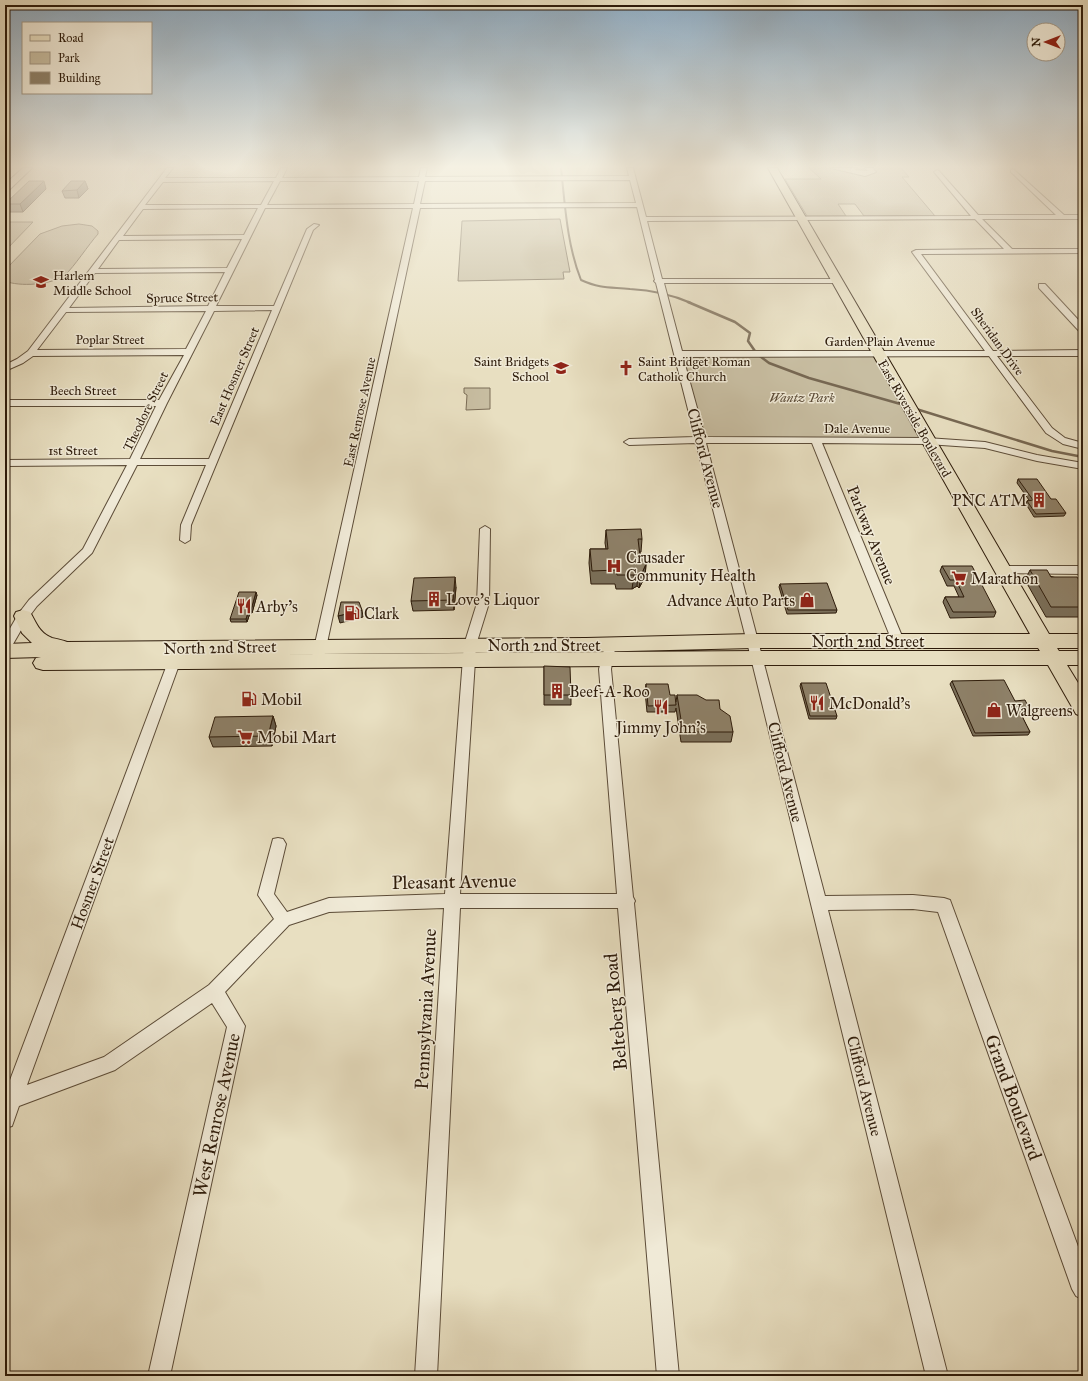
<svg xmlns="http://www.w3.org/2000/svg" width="1088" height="1381" viewBox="0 0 1088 1381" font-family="'IM FELL Great Primer',serif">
  <rect width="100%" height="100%" fill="#e8dfc1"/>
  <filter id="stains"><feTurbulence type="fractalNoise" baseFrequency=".005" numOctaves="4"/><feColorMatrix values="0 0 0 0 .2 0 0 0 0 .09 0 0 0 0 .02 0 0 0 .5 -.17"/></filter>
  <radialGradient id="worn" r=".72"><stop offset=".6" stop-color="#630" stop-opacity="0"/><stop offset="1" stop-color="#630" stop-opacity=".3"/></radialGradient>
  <!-- green -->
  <path fill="#c8bea2" stroke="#7a6c56" d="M809,168h92l8,9h-7l33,39h-71l-9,-12h-17l8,12h-39l-22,-37h36z
    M560,219l10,53h-7l1,7 -106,2 4,-60z
    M5,222h28l-28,29z
    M79,224l13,2 6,5v3c-9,10 -24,33 -33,41 -13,10 -46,12 -60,6v-11l35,-36 22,-8z
    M678,354h201l48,87 -225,-1z
    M464,388h26v21l-24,1 1,-15 -3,-2z"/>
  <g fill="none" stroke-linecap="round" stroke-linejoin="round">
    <!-- stream-far1 -->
    <path stroke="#776853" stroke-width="2" d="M561,168c4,37 6,77 20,112 20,9 28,7 49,9 19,1 43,6 61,14"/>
    <!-- stream -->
    <path stroke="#776853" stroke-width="2.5" d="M688,302l47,20 15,11 -2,8 9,13 12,9 40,15 95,27
      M913,408l139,43 31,6"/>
    <!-- street casing -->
    <g stroke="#5c4c38" stroke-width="2">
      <path id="street" d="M167,168h6l-8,10h111l5,-10h6l-5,10 137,-1 2,-9h6l-2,9 204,-1 -2,-8h6l13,49 325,-1 -36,-43 -1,-1 3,-2 2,1 39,44h78l-45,-43v-2l2,-1 51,46h19v4h-101l30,30h71v4l-162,1 72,97 90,-1v6h-86l55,72 13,10 18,5v6l-20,-5 -17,-11 -57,-77 -306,1 22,80 222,1 58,4 52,13 46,8v6l-46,-8 -52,-13 -58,-4 -105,-1 82,198 -2,3 -4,1 -4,-1 -2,-3 -80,-198h-106l119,453 88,-1 31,3 6,2 133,360v40l-7,-4 -4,-7 -134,-377 -25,-3 -85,1 120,466h-22l-175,-718 -55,-215 -67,2 -5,-3 5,-3 66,-2 -39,-154 -2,-2 1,-1 -18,-73 -217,1 -96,449 -2,3 -4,1 -4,-1 -2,-3 101,-449h-148l-49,98h58l33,-77 7,-5 5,1 -6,5 -122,295 -1,15 -5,3 -5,-3 1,-15 25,-60h-69l-45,88 -55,53 -9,12 -19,33 -4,1v-15l14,-24 10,-13 54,-51 44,-84 -122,1v-6l125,-1 26,-53h-151v-6h154l25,-45 -151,1 -10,7 -18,8v-6l12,-6 11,-8zM630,180l6,23 -216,1 5,-23zM274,181l-13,24h-116l18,-23zM280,181h139l-5,23 -147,1zM258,208l-14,27 -121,1 20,-27zM975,219l29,30 -88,1 -4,2 73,99h-303l-18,-68h172l4,-2 -4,-2h-174l-15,-58zM242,239l-15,29 -129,1 21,-29zM225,272l-17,34 -139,2 26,-35zM272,310l-63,149h-69l27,-56 47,-92zM206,311l-20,38 -149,1 29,-38z
        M831,168h26l-2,2 13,1 -3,-3h7l4,4 -11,4z
        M1039,284h6l38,41v7h-3l-41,-44z
        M485,526l5,3 -1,74 -13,42 -16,249h157l-18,-225 6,-23 4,-1 4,1 2,3 -4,20 22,228 2,4 -1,2 45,473h-22l-39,-468h-158l-23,468h-22l29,-468 -115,4 -40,13 -64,67 20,34 -75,350h-22l79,-349 -15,-24 -97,67 -96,36 -7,20 -7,2v-39l2,-1 164,-434 2,-3 4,-1 4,1 2,3 -156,431 77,-28 105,-72 65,-66 -16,-24 15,-56 5,-1 5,1 3,5 -12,50 13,18 42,-14 116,-4 19,-249 13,-42 3,-74z
        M1003,566h80v8l-84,-1 -2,-3 2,-3z"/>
    </g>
    <!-- secondary casing -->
    <g stroke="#2d1b0a" stroke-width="2">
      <path id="secondary" d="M23,168h9l-24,23 -3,1v-8z"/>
    </g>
    <!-- primary casing -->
    <g stroke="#2d1b0a" stroke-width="2">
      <path id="primary" d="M768,168h9l272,466h34v14h-26l2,3h24v14h-16l16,26v26l-7,-3 -28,-49h-291l-714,5 -7,-2 -3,-5 3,-5 5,-1 -36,1v-14l27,-1 -10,-10 -8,-17 2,-4 7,-2 7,2c6,10 9,21 22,26 5,1 11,2 15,4l519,-4 167,-4h277zM753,648h285l2,3h-283l-694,5 523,-4z"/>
    </g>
    <!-- street -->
    <use href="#street" fill="#f0ead7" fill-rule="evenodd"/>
    <!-- secondary -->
    <use href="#secondary" fill="#f0ead7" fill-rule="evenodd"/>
    <!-- primary -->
    <use href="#primary" fill="#e8dfc1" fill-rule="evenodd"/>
  </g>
  <!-- wall -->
  <path fill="#7a6f5a" stroke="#2d1b0a" d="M85,181l3,8 -9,9h-14l-3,-7z
    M46,189l-23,23h-16l-2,-5v-3z
    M1018,479l33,20 15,14 -2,3 -30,1 -8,-13 1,-3 2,-1 -12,-17z
    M606,530l36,9 -1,13h-1v4l6,8 -1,13 -6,11 -2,-2 -5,3h-16l-1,-5h-24l-2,-21 1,-14h16l-1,-6z
    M942,566l54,46 -2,5 -44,1 -7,-16 2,-5h14l-5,-11h-7l-7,-15z
    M1030,570l53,16v31h-37l-21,-37z
    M780,584l57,26 -1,3 -49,1 -8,-27z
    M456,587l-2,23 -41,1 -2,-10z
    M257,595l-5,18h-2l-3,9h-16l-1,-3z
    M544,666l27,29v10h-27z
    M952,681l63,20 16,11 -2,3h-8l9,17 -2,3 -55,1 -23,-52z
    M801,683l36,33 -1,3h-27l-9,-33z
    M646,684l24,11 6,7 1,-7 43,14 13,23 -2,10h-50l-5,-34 -1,4h-28l-2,-21z
    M273,716l3,10 -4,20 -59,1 -4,-10z"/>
  <!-- shaded-wall -->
  <path fill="#635a4a" stroke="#2d1b0a" d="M44,181l2,8 -23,23 -3,-8z
    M85,181l3,8 -9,9 -2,-8z
    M646,564l-1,13 -6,11 2,-13z
    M638,573l-1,13 -5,3 2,-14z
    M455,577l1,10 -2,23 -1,-10z
    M256,592l1,3 -5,18 -1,-3z
    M249,609l1,4 -3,9 -1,-3z
    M362,610l1,7 -23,6 -2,-7z
    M273,716l3,10 -4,20 -4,-10z"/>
  <!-- building -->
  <path fill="#8e8169" stroke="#2d1b0a" d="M29,181h15l-24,23h-15z
    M71,181h14l-8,9 -15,1z
    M1018,479h19l14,20h5l10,14 -30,1 -9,-13 6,-1z
    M641,529l1,10h-4l2,17h5l1,8 -5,11 -3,-2 -4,2h-17l-1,-5 -24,1 -2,-22h18l-2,-19z
    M942,566h30l24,46h-43l-8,-15h19l-8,-17h-6z
    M1030,570h17l4,7h26l6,9v21h-32z
    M455,577l-2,23 -42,1 3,-23z
    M827,583l10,27h-49l-8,-26z
    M239,592h17l-5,18 -2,-1 -3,10h-16z
    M341,602h18l3,8 -24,6z
    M544,666l26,1 1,28h-27z
    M1004,680l11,21 10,-1 6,12h-11l10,20 -55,1 -23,-52z
    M801,683h25l11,33h-27z
    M646,684h22l2,11h5l1,10 -28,1z
    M677,695h20l9,5h13l1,9 10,7 3,16h-50z
    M273,716l-5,20 -59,1 6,-20z"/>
  <!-- sky -->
  <linearGradient id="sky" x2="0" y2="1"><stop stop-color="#8eaac0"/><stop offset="0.46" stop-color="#f5f1e3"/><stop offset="1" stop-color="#f5f1e3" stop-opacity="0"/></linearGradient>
  <rect width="1088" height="362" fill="url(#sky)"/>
  <!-- icons -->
  <defs>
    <g id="school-bare" transform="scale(1.2)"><path d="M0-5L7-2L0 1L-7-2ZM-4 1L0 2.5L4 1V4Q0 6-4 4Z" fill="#8f2418" stroke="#f0ead7" stroke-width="2.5" paint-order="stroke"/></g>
    <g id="church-bare" transform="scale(1.2)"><path d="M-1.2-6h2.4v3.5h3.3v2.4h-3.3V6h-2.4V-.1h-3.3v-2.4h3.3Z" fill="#8f2418" stroke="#f0ead7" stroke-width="2.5" paint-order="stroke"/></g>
    <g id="building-bare" transform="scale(1.2)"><path d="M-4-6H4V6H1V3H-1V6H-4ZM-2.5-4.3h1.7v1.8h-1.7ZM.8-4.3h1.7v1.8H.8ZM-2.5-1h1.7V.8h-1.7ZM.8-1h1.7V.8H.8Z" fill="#8f2418" stroke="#f0ead7" stroke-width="2.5" paint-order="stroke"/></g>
    <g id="hospital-bare" transform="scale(1.2)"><path d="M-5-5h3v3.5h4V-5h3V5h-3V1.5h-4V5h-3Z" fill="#8f2418" stroke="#f0ead7" stroke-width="2.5" paint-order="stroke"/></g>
    <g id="supermarket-bare" transform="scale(1.2)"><path d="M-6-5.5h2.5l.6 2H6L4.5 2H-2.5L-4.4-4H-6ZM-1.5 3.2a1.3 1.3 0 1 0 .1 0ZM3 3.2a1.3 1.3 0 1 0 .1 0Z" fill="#8f2418" stroke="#f0ead7" stroke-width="2.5" paint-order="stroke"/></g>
    <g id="shop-bare" transform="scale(1.2)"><path d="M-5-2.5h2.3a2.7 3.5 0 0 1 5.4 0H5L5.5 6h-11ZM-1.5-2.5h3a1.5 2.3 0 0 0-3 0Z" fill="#8f2418" stroke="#f0ead7" stroke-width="2.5" paint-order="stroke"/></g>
    <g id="restaurant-bare" transform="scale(1.2)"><path d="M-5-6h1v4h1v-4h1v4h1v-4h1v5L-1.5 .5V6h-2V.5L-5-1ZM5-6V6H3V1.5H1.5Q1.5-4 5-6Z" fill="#8f2418" stroke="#f0ead7" stroke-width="2.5" paint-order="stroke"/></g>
    <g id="fuel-bare" transform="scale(1.2)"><path d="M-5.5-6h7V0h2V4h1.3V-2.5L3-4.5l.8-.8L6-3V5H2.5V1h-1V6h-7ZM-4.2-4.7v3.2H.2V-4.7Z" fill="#8f2418" stroke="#f0ead7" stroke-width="2.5" paint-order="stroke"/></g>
  </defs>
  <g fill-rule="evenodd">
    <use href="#school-bare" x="41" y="282"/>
    <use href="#school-bare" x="561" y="368"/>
    <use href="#church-bare" x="626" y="368"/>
    <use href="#building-bare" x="1039" y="500"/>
    <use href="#hospital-bare" x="614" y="566"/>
    <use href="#supermarket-bare" x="959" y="578"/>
    <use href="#building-bare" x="434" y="599"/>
    <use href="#shop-bare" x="807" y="600"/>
    <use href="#restaurant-bare" x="244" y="606"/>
    <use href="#fuel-bare" x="352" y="613"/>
    <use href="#building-bare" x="557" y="691"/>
    <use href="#fuel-bare" x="249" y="699"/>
    <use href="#restaurant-bare" x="817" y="703"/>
    <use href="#restaurant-bare" x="661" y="707"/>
    <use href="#shop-bare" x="994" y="710"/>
    <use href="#supermarket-bare" x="245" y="737"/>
  </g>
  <g text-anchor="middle" stroke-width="3" stroke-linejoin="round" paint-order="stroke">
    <!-- far-poi labels -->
    <g font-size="13" fill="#2d1b0a" stroke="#f0ead7" text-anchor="start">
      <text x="53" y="280">Harlem<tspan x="53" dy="15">Middle School</tspan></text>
      <text x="549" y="366" text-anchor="end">Saint Bridgets<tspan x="549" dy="15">School</tspan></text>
      <text x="638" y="366">Saint Bridget Roman<tspan x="638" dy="15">Catholic Church</tspan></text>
    </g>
    <!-- far-street labels -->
    <g font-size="13" fill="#2d1b0a" stroke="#f0ead7">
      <text transform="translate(182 297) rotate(-1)" y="5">Spruce Street</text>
      <text x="110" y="344">Poplar Street</text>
      <text x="880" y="346">Garden Plain Avenue</text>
      <text transform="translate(998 341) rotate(54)" y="5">Sheridan Drive</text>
      <text transform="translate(234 376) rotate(-67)" y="5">East Hosmer Street</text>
      <text x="83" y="395">Beech Street</text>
      <text transform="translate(145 411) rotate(-64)" y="5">Theodore Street</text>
      <text transform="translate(359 412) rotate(-78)" y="5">East Renrose Avenue</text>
      <text transform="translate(915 418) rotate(60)" y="5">East Riverside Boulevard</text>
      <text x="857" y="433">Dale Avenue</text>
      <text x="73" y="455">1st Street</text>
    </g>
    <!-- far-park labels -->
    <g font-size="13" font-style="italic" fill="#5c4c38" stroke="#f0ead7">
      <text x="802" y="402">Wantz Park</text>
    </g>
    <!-- street labels -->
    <g font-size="16" fill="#2d1b0a" stroke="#f0ead7">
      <text transform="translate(706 458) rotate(75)" y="6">Clifford Avenue</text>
      <text transform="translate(872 535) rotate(68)" y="6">Parkway Avenue</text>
      <text x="868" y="647">North 2nd Street</text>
      <text x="544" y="651">North 2nd Street</text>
      <text transform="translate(220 647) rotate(-1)" y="6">North 2nd Street</text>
      <text transform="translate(786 772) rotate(76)" y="6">Clifford Avenue</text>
      <text transform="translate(92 883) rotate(-70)" y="6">Hosmer Street</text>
      <text transform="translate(865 1086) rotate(76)" y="6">Clifford Avenue</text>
    </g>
    <!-- poi labels -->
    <g font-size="16" fill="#2d1b0a" stroke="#f0ead7" text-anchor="start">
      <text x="1027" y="506" text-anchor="end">PNC ATM</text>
      <text x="626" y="563">Crusader<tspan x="626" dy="18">Community Health</tspan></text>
      <text x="971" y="584">Marathon</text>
      <text x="446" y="605">Love's Liquor</text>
      <text x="795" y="606" text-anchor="end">Advance Auto Parts</text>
      <text x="256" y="612">Arby's</text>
      <text x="364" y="619">Clark</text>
      <text x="569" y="697">Beef-A-Roo</text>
      <text x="261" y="705">Mobil</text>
      <text x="829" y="709">McDonald's</text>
      <text x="1006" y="716">Walgreens</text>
      <text x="661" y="733" text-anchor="middle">Jimmy John's</text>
      <text x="257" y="743">Mobil Mart</text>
    </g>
    <!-- near-street labels -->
    <g font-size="19" fill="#2d1b0a" stroke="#f0ead7">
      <text transform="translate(454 881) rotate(-1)" y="7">Pleasant Avenue</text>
      <text transform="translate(425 1009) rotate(-87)" y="7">Pennsylvania Avenue</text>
      <text transform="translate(615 1012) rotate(-95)" y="7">Belteberg Road</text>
      <text transform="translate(1014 1097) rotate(70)" y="7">Grand Boulevard</text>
      <text transform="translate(216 1115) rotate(-78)" y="7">West Renrose Avenue</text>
    </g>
  </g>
  <!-- margin -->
  <rect width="1088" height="1381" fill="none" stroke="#e8dfc1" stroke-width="20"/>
  <rect x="6" y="6" width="1076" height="1369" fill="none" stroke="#2d1b0a" stroke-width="2"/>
  <rect x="10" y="10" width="1068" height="1361" fill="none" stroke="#2d1b0a"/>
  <!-- legend -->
  <rect x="22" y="22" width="130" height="72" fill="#f0ead7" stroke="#a29785"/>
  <rect x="30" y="35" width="20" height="6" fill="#e8dfc1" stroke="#a29785"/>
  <text x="58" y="42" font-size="12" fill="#2d1b0a">Road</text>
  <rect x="30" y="52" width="20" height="12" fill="#c8bea2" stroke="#a29785"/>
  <text x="58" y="62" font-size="12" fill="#2d1b0a">Park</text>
  <rect x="30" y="72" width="20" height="12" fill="#8e8169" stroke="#a29785"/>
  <text x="58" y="82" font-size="12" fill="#2d1b0a">Building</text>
  <!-- north arrow -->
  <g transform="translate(1046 42) rotate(270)"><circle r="19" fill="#f0ead7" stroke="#a29785"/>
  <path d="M0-3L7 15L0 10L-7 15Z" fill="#8f2418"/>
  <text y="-6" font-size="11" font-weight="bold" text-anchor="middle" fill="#2d1b0a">N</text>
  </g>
  <rect width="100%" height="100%" filter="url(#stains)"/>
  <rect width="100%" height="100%" fill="url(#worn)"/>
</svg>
